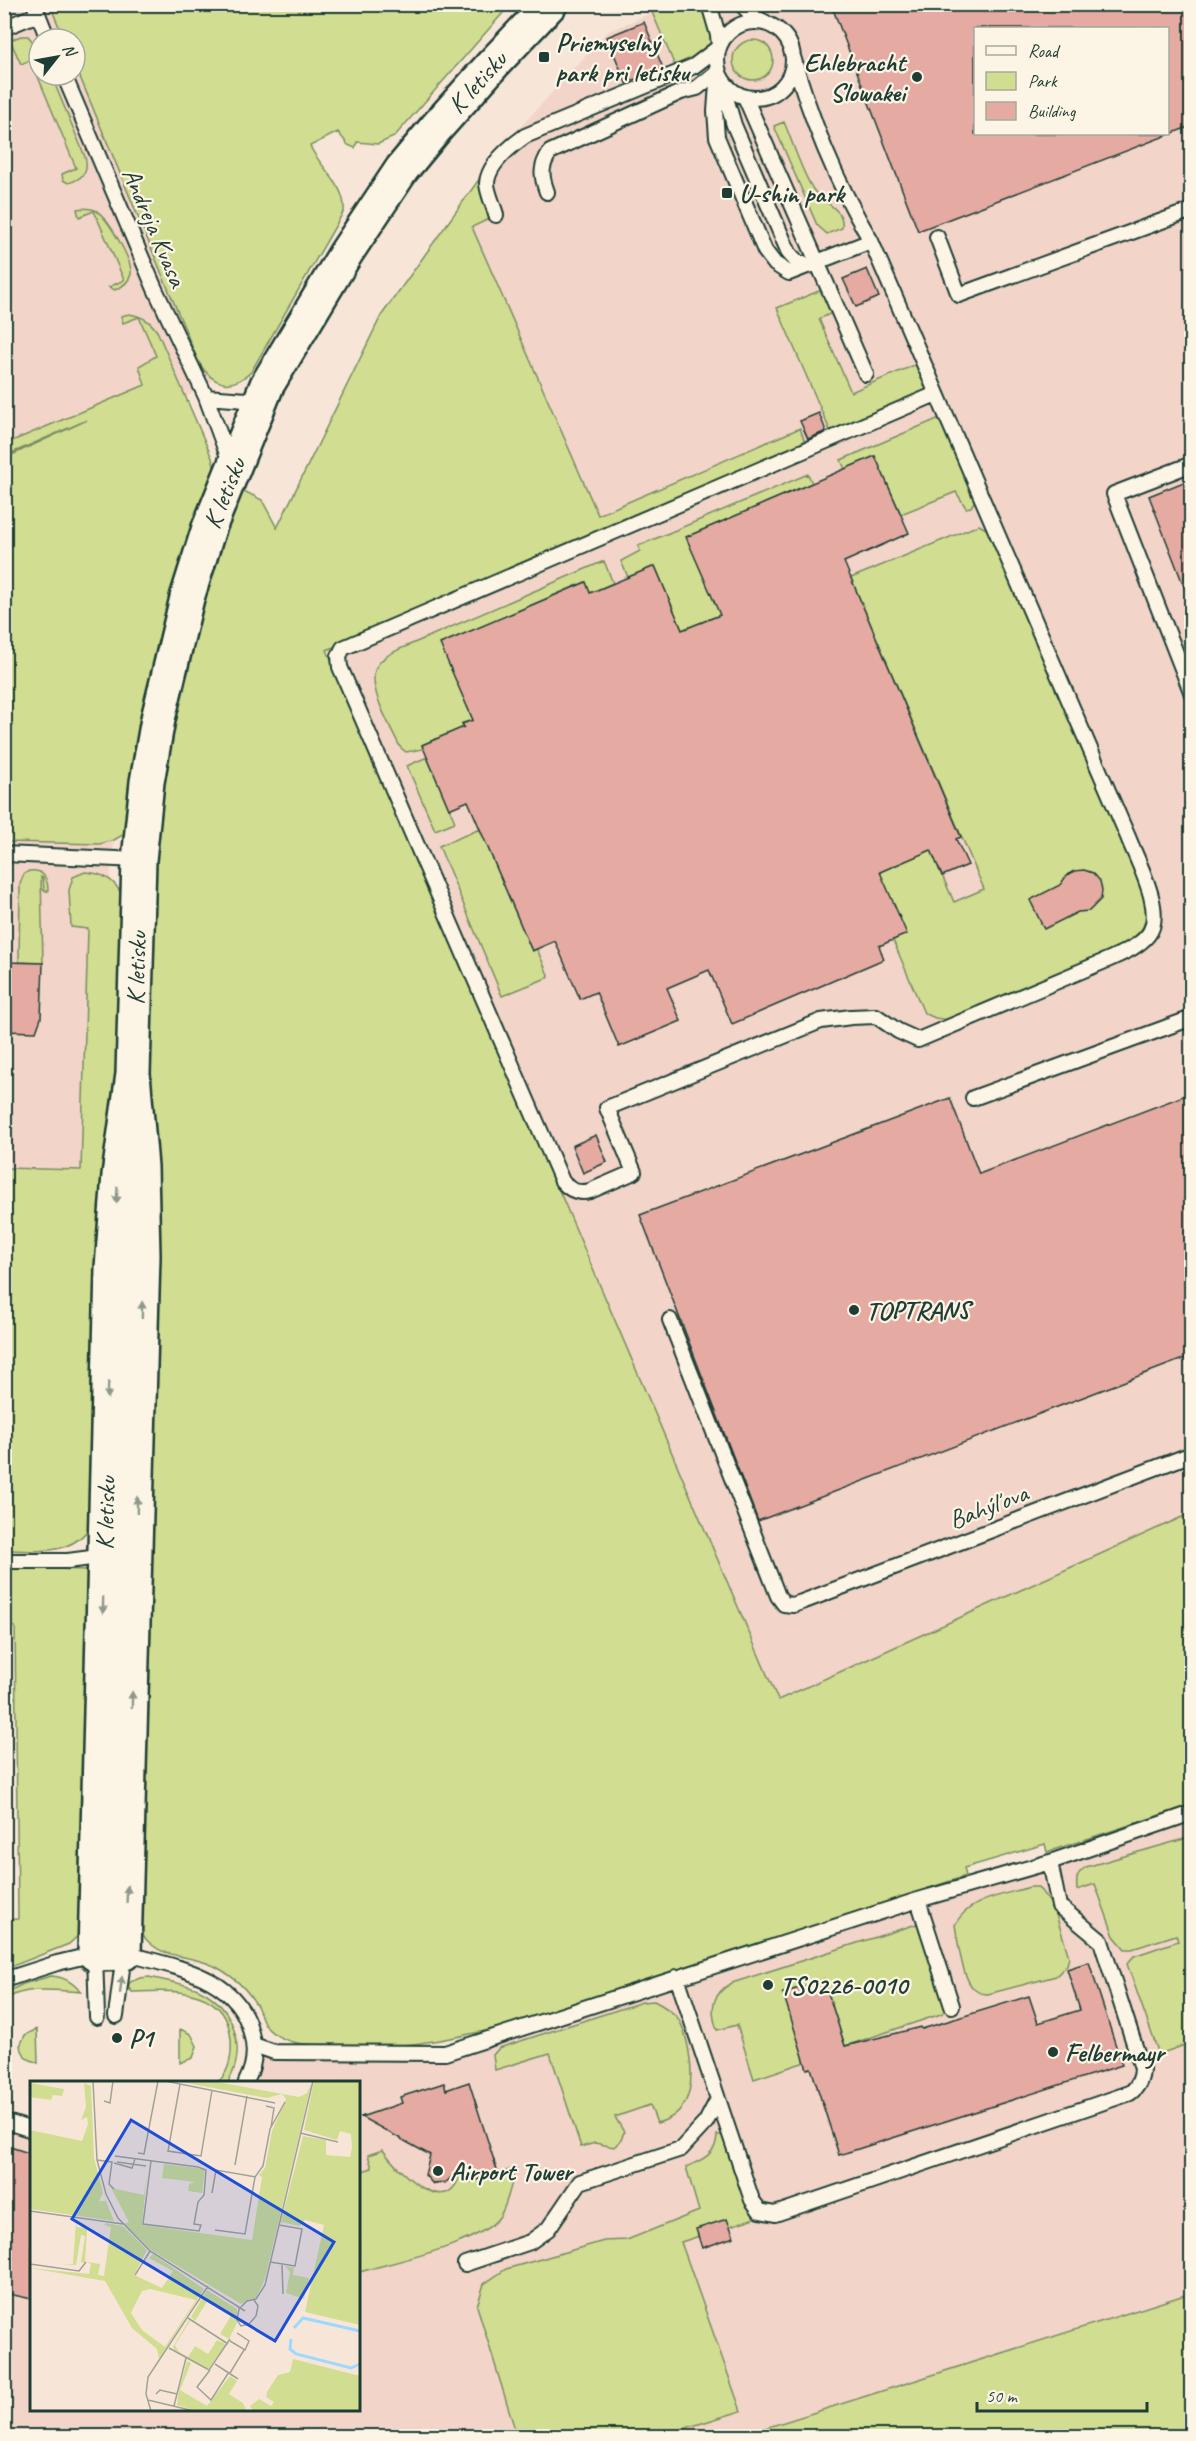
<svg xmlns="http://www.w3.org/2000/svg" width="1196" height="2441" viewBox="0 0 1196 2441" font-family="Caveat,sans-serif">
  <rect width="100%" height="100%" fill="#f7e6d8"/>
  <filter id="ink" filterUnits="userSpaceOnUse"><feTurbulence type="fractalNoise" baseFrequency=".0167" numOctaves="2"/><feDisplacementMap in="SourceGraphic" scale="12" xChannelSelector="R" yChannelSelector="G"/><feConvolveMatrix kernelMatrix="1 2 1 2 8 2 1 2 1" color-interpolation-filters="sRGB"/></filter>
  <g filter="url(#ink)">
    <!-- built -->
    <path fill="#f2d4c8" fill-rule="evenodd" d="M672,4l519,1v1508l-413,188 -211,-490 -290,-682 104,-213 124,-172 102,-112zM976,28h192v106h-192z
      M5,5h45l14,34h-25v36h36v-10l124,298 14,18 -27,16 -38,-5 -143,64z
      M115,823l-11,130 -12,223 -87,-2v-341z
      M1191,1813v623h-1186l-1,-315 27,9 1,280h326v-328h-112l8,-37 191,8z"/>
    <!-- green -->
    <path fill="#d1dd90" stroke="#788d62" stroke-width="1.5" d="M50,5h460l-116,132 -16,7 -21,-2 -2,6 -7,-3 -10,-13 -28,14c10,22 36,39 34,65l-93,161c-21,19 -38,13 -52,-9l-124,-298v-26h-11z
      M649,5h60l10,42 -41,26z
      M21,36h7l11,13v26h12l33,79c6,15 0,25 -16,29l-5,-3 -1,-6 14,-6 -45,-108 -10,4 -11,-24z
      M733 60a20 20 0 1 1 40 0a20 20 0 1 1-40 0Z
      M784,122c8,18 19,55 31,70 11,13 30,17 27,36l-15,6 -10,-9 -43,-99z
      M480,178l4,5 9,34 -21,10 126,288 202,-87 6,17 -479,205 451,1050 413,-187v292l-144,47 -2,-8 -81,24 2,8 -468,152c-36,8 -72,16 -109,18 -18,1 -37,-1 -55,-1 -22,0 -43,1 -61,-12 -10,-6 -11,-17 -16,-27 -9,-16 -23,-29 -39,-38 -31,-17 -64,-5 -80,-42l8,-834 5,-227 19,-137 14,-58 32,-118 24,-63 22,11 15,28 104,-212z
      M77,209c6,-1 12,-1 18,1 12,6 38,51 36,64 -2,9 -9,13 -16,16l-6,-3 15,-7 -30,-69 -15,6z
      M824,289l10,23 -15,7 32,73 66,-28 12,24 -2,6 -95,41 -55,-127z
      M129,314c13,2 22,7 29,19l54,125 4,15 -88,359 -14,8 -14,4 -95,-2v-384l82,-38 -82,36v-12l140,-59 -6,-19 17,-10 -17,-39 -16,6 -2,-7z
      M942,417l35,80 -6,10 -5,1 -10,-16 -55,22 -26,-58 -30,13 -4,-9z
      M808,474l4,9 -125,54 33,78 -38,15 -27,-64 -27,11 -7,-16 19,-10 -2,-5z
      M979,525l9,5 155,356c4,16 8,29 -2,44 -15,24 -159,76 -193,90l-13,-2 -11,-5 -58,-136 65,-27 23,52 30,-13 -133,-311z
      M604,561l9,22 -23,10 -5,-11 -144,62 32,76 -11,3 2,4 -42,18 1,4 -17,3 -6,-5c-9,-20 -35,-62 -23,-81 5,-9 15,-13 23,-17z
      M427,757l28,65 -20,8 -28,-64z
      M480,829l52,122 5,-2 12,28 -47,19 -63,-150z
      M29,871c14,-2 19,7 19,20h-4l-1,-13 -2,-1 2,86 -24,-1 1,-78 4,-10z
      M85,872c49,3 40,48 40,83l-34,570c-18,31 -55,26 -86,25v-382l76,2 7,-241 -17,-2 -2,-37 4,-13z
      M5,1568l87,2 -12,364 -11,10 -64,25 -1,-49 14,-1 -3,-292 -10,-1z
      M1191,1837v206l-32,11 -32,-90 7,-8 44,-15 -2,-6 -44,14h-7l-11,-13 -19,-52 -18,6c-1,-12 -1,-16 9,-23z
      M1030,1887h8l16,21 15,49 -2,8 -11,11 -68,18c-5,0 -9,-1 -13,-4 -13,-10 -17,-49 -20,-65 12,-26 49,-30 75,-38z
      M920,1923l26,87 -5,4 -96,32 -21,-65 -40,12 21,69 -51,17 -17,-54 -20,5c-7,-20 -6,-36 15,-47z
      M51,1976c14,1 21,6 30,16 -25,-1 -55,-7 -76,8v-7l18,-9z
      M149,1977c16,4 35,6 49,12 36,17 50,60 30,93h-10c12,-11 14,-26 13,-42 -4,-55 -59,-49 -99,-48l-4,-5 2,-5 10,-4z
      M654,2001c8,4 16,9 23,16 5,6 8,17 10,25 7,32 9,71 -30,81l-7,-18 -35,12 9,15 -3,8 -7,7 -19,-4 -14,4 -31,-94 -55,17 -2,-15 6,-7 143,-46z
      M37,2029l1,34 -12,-5 -6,-12 5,-11z
      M180,2029l11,5 6,12 -4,12 -13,5z
      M717,2135h6l4,5 28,78 -74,24 60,169 -81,25h-143l-40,-130 7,-22 22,-15 98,-28 23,-1 72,-29 -13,-44c16,-7 31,-13 31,-32z
      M383,2150c14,20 64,72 77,24l8,1 1,5h7l40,-12c-5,15 -8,35 -16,48 -19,29 -108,46 -141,56v-100l13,-4 -4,-13z
      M1191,2293v143h-451z"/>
    <!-- building -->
    <path fill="#e5aba2" stroke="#1f3d34" stroke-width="1.5" fill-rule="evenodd" d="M831,4h360v122l-273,105zM975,28h192v106h-192z
      M644,22l19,46 -37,15 -19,-46z
      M867,269l12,28 -23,10 -13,-28z
      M819,413l7,18 -18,8 -8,-18z
      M875,456l34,77 -65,29 117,275 -5,2 12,26 -26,11 -11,-26 -51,22 27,62 -28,12 5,13 -152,65 -23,-54 -42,18 14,33 -62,26 -23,-55 -16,7 -25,-58 -23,10 -64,-150 -19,8 -27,-64 42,-18 -2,-3 11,-4 -33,-76 146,-62 4,11 65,-27 27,64 38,-15 -34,-78z
      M1191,479v122l-1,1 -41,-106z
      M1084,870l9,3 7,8 2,9 -1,9 -12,12 -11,1 -34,17 -14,-29 30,-15 7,-10 7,-4z
      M4,962l39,1 -2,55 -5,14 -32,-1z
      M1191,1093v263l-433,165 -118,-306 310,-117 29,76z
      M596,1135l11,27 -24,11 -11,-27z
      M1089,1962l33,103 -283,90 -28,-87 -4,1 -24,-76 41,-13 21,66 76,-19 1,2 107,-33 9,27 42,-13 -13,-41z
      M469,2082l29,91 -28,9 -6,-16 -19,17 -12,1 -8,-9 5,-20 -69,-38 41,-14 -2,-6 44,-14 2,7z
      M4,2145l28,9v145l-28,-6z
      M727,2219l7,18 -32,11 -6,-19z"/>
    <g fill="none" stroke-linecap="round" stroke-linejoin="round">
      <!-- lane casing -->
      <g stroke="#1f3d34" stroke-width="18">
        <path id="lane" d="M34,4l14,35
          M741,4l12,12 13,7
          M717 60a38 38 0 1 1 76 0a38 38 0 1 1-76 0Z
          M4,28l34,-14
          M791,50c20,70 43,128 80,191l257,596c9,24 38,75 20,98 -9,11 -23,17 -36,23l-194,82 -20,-9 -22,-15 -25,1 -30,4 -214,87 27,64 -44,19c-12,3 -20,0 -28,-10l-222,-514 -1,-11 4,-8 593,-254
          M718,71l-3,40 2,26 48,114 10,13 14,9 82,-32
          M64,75l91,214 51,108 24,65
          M721,81l13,44 55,128 8,9 12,4
          M745,97l121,277
          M547,192c-6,-16 -7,-25 3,-40l131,-60 16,-4 21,-17
          M496,215c-2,-9 -9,-23 -9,-32 1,-19 24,-37 38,-47l169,-70 25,-19 -1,-12 -9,-31
          M937,237l22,58 233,-85
          M206,397l54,4
          M1192,464l-78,30 78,200
          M4,854l135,6
          M973,1098l219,-80
          M670,1320l108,276 6,8 9,1 9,-3 390,-148
          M4,1561h64l38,-5
          M918,1900l34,106
          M677,1977l75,223 8,11 15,3 355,-121c8,-6 12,-14 12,-25l-41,-127 -42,-35 -9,-44
          M4,1980l53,-17 38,-9 2,63
          M116,2016l8,-63c50,14 114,22 127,80 5,17 3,34 -5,49
          M254,2045l20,7 171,1 473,-153 132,-38 142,-49
          M4,2121l28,9
          M465,2264l65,-22 18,-13 32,-47 101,-33 25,-27 12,-23"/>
      </g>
      <!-- secondary casing -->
      <g stroke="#1f3d34" stroke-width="38">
        <path id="secondary" d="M133,1074l-14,101 -7,93 -17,686 29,-1 19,-697 -2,-89 -8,-93 6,-214 8,-78 11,-63 29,-121 22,-70 58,-143 79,-132 56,-84 34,-41 57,-64 57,-60"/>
      </g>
      <!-- lane -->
      <use href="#lane" stroke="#fcf5e5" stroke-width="14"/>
      <!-- secondary -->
      <use href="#secondary" stroke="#fcf5e5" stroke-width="33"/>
    </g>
    <!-- one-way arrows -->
    <defs><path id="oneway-solid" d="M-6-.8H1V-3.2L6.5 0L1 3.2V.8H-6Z" transform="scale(1.5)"/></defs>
    <g fill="#8e998c">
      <use href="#oneway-solid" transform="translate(117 1195) rotate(94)"/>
      <use href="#oneway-solid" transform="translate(142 1310) rotate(-89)"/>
      <use href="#oneway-solid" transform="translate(108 1390) rotate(92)"/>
      <use href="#oneway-solid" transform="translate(137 1505) rotate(-89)"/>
      <use href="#oneway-solid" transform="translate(103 1605) rotate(91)"/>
      <use href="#oneway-solid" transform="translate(132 1700) rotate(-89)"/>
      <use href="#oneway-solid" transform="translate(127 1894) rotate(-87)"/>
      <use href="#oneway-solid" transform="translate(121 1985) rotate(-83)"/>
    </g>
  </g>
  <!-- markers -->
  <g fill="#1f3d34" stroke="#fcf5e5" stroke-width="2">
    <rect x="538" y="51" width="12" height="12" rx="3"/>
    <circle cx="917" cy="77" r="6"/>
    <rect x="721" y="187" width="12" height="12" rx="3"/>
    <circle cx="854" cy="1310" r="6"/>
    <circle cx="768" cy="1985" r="6"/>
    <circle cx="117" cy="2038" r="6"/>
    <circle cx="1053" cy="2052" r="6"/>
    <circle cx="438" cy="2171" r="6"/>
  </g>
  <g text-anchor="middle" stroke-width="4.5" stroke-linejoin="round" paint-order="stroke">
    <!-- poi labels -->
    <g font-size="26" font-weight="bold" fill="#1f3d34" stroke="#fcf5e5" text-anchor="start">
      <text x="556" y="51">Priemyselný<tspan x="556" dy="30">park pri letisku</tspan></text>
      <text x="905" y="71" text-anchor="end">Ehlebracht<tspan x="905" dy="30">Slowakei</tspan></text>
      <text x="739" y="202">U-shin park</text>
      <text x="866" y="1319">TOPTRANS</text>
      <text x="780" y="1994">TS0226-0010</text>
      <text x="129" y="2047">P1</text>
      <text x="1065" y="2061">Felbermayr</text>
      <text x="450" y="2180">Airport Tower</text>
    </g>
    <!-- street labels -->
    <g font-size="26" fill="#1f3d34" stroke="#fcf5e5">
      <text transform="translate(477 82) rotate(-48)" y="9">K letisku</text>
      <text transform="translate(155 227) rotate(67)" y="9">Andreja Kvasa</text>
      <text transform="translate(224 493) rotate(-68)" y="9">K letisku</text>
      <text transform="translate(136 968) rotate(-88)" y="9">K letisku</text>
      <text transform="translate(988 1506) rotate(-21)" y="9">Bahýľova</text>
      <text transform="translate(105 1513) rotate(-88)" y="9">K letisku</text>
    </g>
  </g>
  <!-- overview -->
  <g transform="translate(30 2081)">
    <rect width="330" height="330" fill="#f7e6d8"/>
    <path d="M146,0h36l87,16 8,-4 5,-12 -47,198 -9,19 -15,6 -90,-54 -27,-26 5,-2 -18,-34 33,7 3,-21 -5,51 110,15 10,-63 -3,-2 6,-7 7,-37 14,-32 -4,-5 -15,4zM284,0h46v244l-55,-13 19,-87 -19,-5 -5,6 -19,-4 22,-86 23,4v15l24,2 2,-10 -1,-13 -11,-3 -3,9 -33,-10zM0,2l34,6 -2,7 -9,-1 -2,5 -21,-3zM54,2l7,3 3,72 9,35 -4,8h7l8,20 -84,-12v-79l52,11 6,-17 -1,-7 -6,3 5,-13zM134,83l41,5 -3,24 -14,-2 1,-7 6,-2 -33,-4zM46,141l1,5 10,1 -2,35 -4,-1 4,-26 -4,-1 -5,30 -15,-1h12zM76,142l17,3 24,24 -13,25 28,13 11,-17 -24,-13 4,-4 51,35 -45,70 -2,-10 -25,-21 -27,-47 -75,-13 59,6 2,-10 -4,-2 13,2 -2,11 6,1 7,-49 -7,-2zM120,208l46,11 -31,47 -23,-17 -11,-17 11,-22zM255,185l9,1 -1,8 16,3 -5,21 -18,-6 4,-21zM177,209l30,19v14l-8,16 -9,-5 12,-20 -24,-14 -13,21 -4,-4zM159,239l6,4 -5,-3 -15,24 4,7 9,5 7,-11 13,8 9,-14 9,4 -17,24h-5l-29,-17 -2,-4zM263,278l67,17v35h-107l-3,-5 9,-7 12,7 3,-4 -8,-5 1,-5 11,-17 12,-3zM157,280l4,2 -11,27 27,16 23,-30 7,5 -8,13 14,9 4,8h-51l-19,-6 2,-16z" fill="#d1dd90" fill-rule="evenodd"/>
    <path fill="none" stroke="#9dd8fe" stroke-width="3" d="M264,247l9,-10 57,13M261,258l-1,10 6,5 55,14 9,-4"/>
    <path fill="none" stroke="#a1a296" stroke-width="1.5" d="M63,0l4,79 9,34 12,24 32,33 95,60M135,0l110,22M150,3l-12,67 33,5 11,-66M74,20l6,2 3,-22M236,25l8,2 -3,19M270,52l38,9M108,72l6,1 14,-73M85,75l83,11 8,3 -2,25 -6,7 -4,22 7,1 -2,6 -56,-7 8,-63M67,79l15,2 -3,22 5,5M87,81l29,4M84,82l18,5 3,-9M205,84l12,-69M182,112l4,-23 40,7M0,130l93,13M185,149l30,4 10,-57 8,-11 7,-37 15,-27M240,181l25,4 7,-37 -23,-4M0,183l49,7 7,-9M252,184l1,29M105,194l15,-24M224,219l4,6 -2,10 -7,8 -8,2 -4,-6 2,-11 8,-8 9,-2 9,-14 48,-204M158,237l40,26M200,260l15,9 4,-9 -12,-8M139,267l40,22 21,-31M185,283l23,15M180,289l-13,17 14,13 18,-28M200,292l14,-23M126,313l4,-4 17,4M118,319l46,11M144,325l12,-48M121,330l-5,-17 2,-17 60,-91"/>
    <path fill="#1d4ed8" fill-opacity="0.15" stroke="#1d4ed8" stroke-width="3" d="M101,39l203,122 -59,99 -203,-122z"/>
    <rect width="330" height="330" fill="none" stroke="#1f3d34" stroke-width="3"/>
  </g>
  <!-- margin -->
  <rect width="1196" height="2441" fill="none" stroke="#fcf5e5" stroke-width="24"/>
  <rect x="12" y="12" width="1172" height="2417" fill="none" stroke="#1f3d34" stroke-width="2" filter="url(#ink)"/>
  <!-- legend -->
  <rect x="974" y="27" width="195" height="108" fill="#fcf5e5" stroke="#a4ab9e" stroke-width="1.5"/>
  <rect x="986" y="46" width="30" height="9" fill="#fcf5e5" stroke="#a4ab9e" stroke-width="1.5"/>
  <text x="1028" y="57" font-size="18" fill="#1f3d34">Road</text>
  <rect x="986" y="72" width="30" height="18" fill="#d1dd90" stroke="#a4ab9e" stroke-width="1.5"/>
  <text x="1028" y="87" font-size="18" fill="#1f3d34">Park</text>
  <rect x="986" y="102" width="30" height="18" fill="#e5aba2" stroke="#a4ab9e" stroke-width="1.5"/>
  <text x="1028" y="117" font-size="18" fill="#1f3d34">Building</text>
  <!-- north arrow -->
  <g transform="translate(57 57) rotate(59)"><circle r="28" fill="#fcf5e5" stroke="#a4ab9e" stroke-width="1.5"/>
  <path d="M0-4.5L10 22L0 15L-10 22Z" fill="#1f3d34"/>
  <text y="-9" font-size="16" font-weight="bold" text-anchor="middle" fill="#1f3d34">N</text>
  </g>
  <!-- scale -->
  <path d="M977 2402v9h170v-9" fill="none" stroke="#1f3d34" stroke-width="3"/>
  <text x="986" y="2402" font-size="18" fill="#1f3d34" stroke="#fcf5e5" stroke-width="4.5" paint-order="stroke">50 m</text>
</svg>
